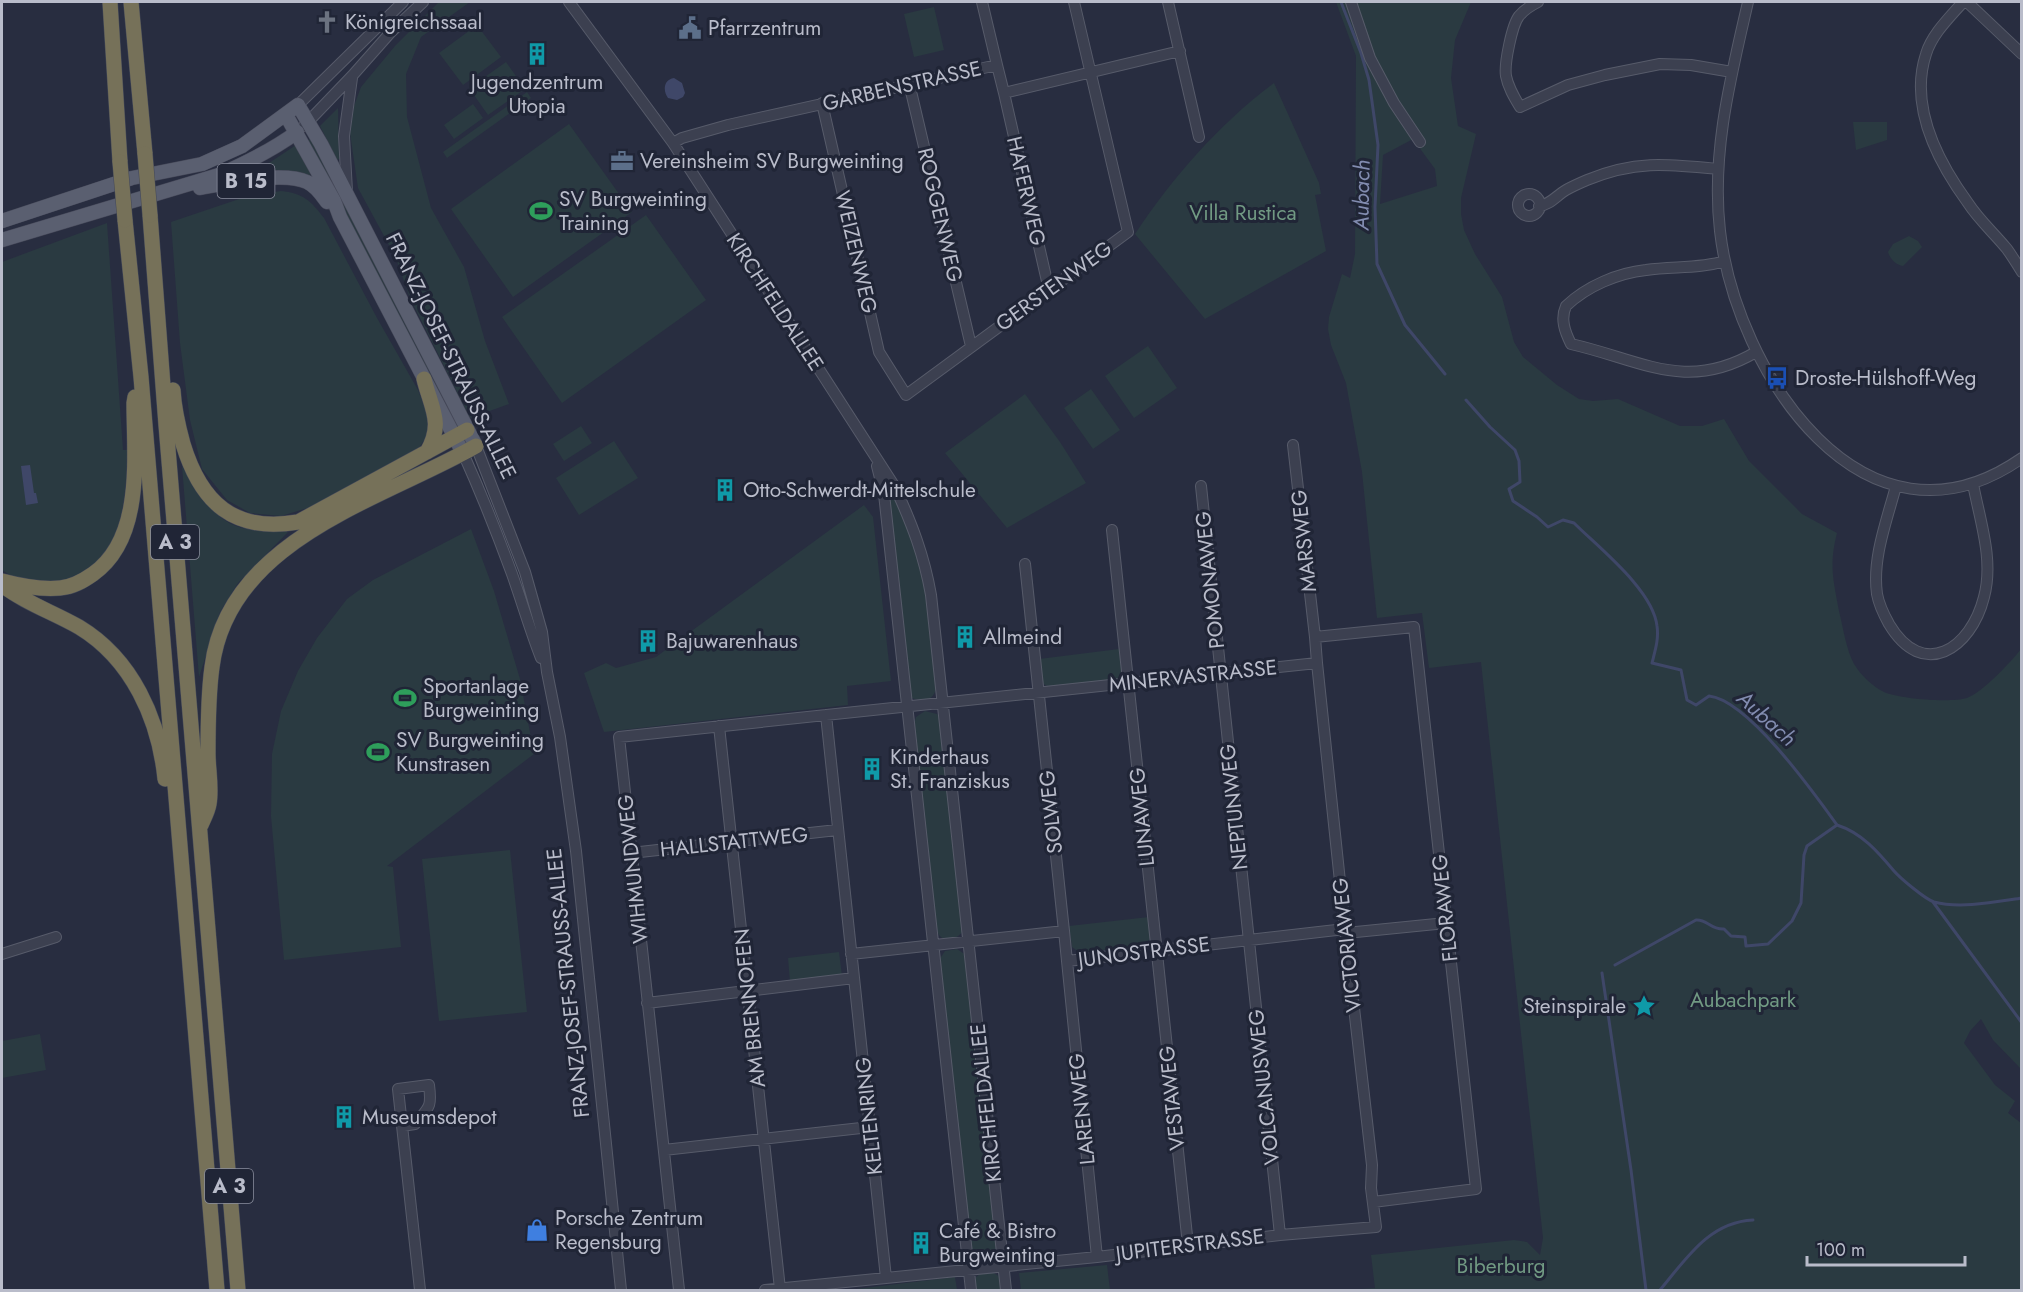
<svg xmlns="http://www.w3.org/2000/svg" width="2023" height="1292" viewBox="0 0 2023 1292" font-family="Jost,sans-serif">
  <rect width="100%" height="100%" fill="#282d40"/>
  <!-- green -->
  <path fill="#2a3a41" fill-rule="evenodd" d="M439,2h31l-49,35 -15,37 1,43 24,91 33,59 21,74 24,63 -39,14 -60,-120 -14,-40 -38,-70 -8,-55 4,-27 7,-19 34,-41z
    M1336,2h135l-16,38 -4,38 7,48 18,8 -15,64v16l3,16 11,24 27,43 12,45 9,15 34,28 22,14 14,2 25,-2 62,27h22l22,-7 25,42 53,53 35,19c-8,32 -4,46 2,78 4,16 7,38 15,53 6,10 19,23 30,28 16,7 66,11 83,6 16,-6 43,-35 54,-49v420l-28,-29 -12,-21 -11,12 -6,12 31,42 20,16 -7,12 13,10v167h-674l28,-2 -4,-33 143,-15 13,2 13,13 3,-17 -62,-576 -52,6 -7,-55 -45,5 -15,-146 -16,-89 -15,-38 -3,-16 1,-12 13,-43 8,4 5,-24 1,-198zM1413,139l22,30 2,17 -57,18 3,-49z
    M934,7l10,43 -30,7 -10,-43z
    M477,25l24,32 -38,28 -24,-32z
    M506,62l19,27 -37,26 -19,-27z
    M1274,83l45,100 2,11 -6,1 11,56 -121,68 -70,-85c38,-57 84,-110 139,-151z
    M527,92l4,6 -84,60 -4,-6z
    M473,104l10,14 -29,21 -10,-14z
    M338,108l1,51 -2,1 -17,-34z
    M1853,122h34v18l-31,10z
    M569,124l63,88 -119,85 -62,-88z
    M310,138l144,279 2,8 -148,-284z
    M296,145l15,28 -2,3c-18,-7 -33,-6 -51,-4l2,-3z
    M281,191c22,2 30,10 43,27l53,100 41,72 11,29 -1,15 -9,14 -108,59 -30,9 -31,-3 -23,-13 -25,-31 -12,-49 -10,-77 -9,-121 77,-26z
    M646,215l60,85 -144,103 -60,-86z
    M107,223l16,227h4c0,36 -3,98 -38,120 -6,4 -14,6 -21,9 -20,9 -48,4 -66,-9v-308z
    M1909,236l9,5 4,6 -19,19c-7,-1 -13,-7 -15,-14l5,-8z
    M1148,346l29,42 -43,30 -29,-42z
    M1091,389l29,41 -27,19 -29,-41z
    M1025,394l35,48 26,41 -79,45 -62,-75z
    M581,426l11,17 -28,18 -11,-17z
    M614,441l24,37 -59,37 -23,-37z
    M182,466c31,52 42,67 106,66l-50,51 -18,29 -21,65z
    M893,492l18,41 13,49 12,107c-3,12 -13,13 -24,9l-3,-7 -20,-195z
    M864,505l9,12 18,164 -44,5 1,19 -244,27 -20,-59 22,-10 10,5 40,-11z
    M471,529l23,62 26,88 14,75 -147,112 6,1 8,80 -117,13 -13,-144 1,-62 9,-43 17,-40 19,-33 30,-39 26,-19z
    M1119,649l3,25 -4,5 -71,7 -5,-3 -3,-24z
    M925,711l12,3 4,4 22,213c-7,10 -21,13 -26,0l-23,-206 2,-8z
    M510,850l17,162 -88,9 -17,-162z
    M1149,917l2,20 -6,9 -66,6 -7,-5 -3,-21z
    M957,949l9,6 31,291c-2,10 -7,16 -17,17l-9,-7 -32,-296 6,-9z
    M839,952l3,24 -52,6 -2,-24z
    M40,1034l6,36 -44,8v-37z
    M1107,1265l3,25h-89l-2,-17z
    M990,1272c11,2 12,9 13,18h-27v-13l4,-3z
    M955,1277l2,13h-109z"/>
  <!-- water -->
  <path fill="#3f4768" d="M674,78l8,5 3,10 -2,4 -6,3 -9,-2c-5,-7 -5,-18 6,-20z
    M30,465l4,28h2l2,10 -12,2 -5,-39z"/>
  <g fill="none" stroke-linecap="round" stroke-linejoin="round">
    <!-- stream -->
    <path stroke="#3f4768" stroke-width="3" d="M1341,2l20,51 8,27 9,65 -3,62 2,57 28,61 40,49
      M1466,400l24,27 25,23 4,11 1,21 -11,7 4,12 24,16 11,10 15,-7 11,3c25,25 79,67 83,103 2,13 -2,25 -5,37l29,7 6,30 9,5 13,-9c39,4 105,97 128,129 25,8 41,27 57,46 6,7 31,28 40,31 26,7 61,0 88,-4
      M1933,902l89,121
      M1615,965l81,-45c11,-1 15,10 28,9l7,7 14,1 1,9 22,-2 24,-23 9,-18 3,-48 3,-9 30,-21
      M1602,973l29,197 15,120
      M1660,1290c26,-31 49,-68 93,-70"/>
    <!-- minor casing -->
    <g stroke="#575b6a" stroke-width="12">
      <path id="minor" d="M569,2l104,141 222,344c17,37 29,68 36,108l75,695
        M982,2l15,63
        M1168,2l31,135
        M1351,2l19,56 24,45 26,39
        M1538,2c-6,3 -14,8 -19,14 -7,9 -15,48 -13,60 2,11 8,21 14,31l48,-22 37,-10 55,-11 31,1 41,7
        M1748,2c-17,74 -37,151 -28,229 16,140 144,337 302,227
        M1963,2c-13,15 -31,32 -37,52 -17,52 12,108 42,149 11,17 26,30 39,46 5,7 10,15 15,23
        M1967,2l55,52
        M909,83l62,263
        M1004,93l45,197
        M822,103l57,249 27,43 222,-163 -54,-230
        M298,105l105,-103
        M304,126l48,-50 39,-44 32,-30
        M673,143l9,-5 46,-13 269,-60 7,28 176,-42
        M347,191l-3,-55 8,-58
        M1518 205a11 11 0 1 1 22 0a11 11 0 1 1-22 0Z
        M1539,206c11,-1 18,-11 27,-16 7,-4 14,-7 21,-10 48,-20 81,-16 131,-11
        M1725,261c-26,8 -52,5 -79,9 -28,3 -59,16 -80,36 -6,13 -1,26 5,38 71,16 115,49 185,8
        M1293,445l22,192
        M476,446l49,126 17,60 5,40 13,65 16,114 45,439
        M463,453c18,40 34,80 49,121 10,28 18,56 29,84
        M877,466l7,28 87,796
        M1201,486l79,749
        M1896,486c-9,34 -24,72 -19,108 2,11 7,21 12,30 34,57 82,25 95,-27 10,-37 -4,-76 -11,-113
        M1112,530l76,715
        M1025,564l39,367
        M826,715l60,563
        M719,726l61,563
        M631,853l206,-23
        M1346,933l100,-10
        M2,954l54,-17
        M851,954l213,-23 3,30 278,-32
        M1067,961l30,296
        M647,1003l207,-25
        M402,1126l13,-2c14,-17 17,-16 14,-39l-31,4 22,201
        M664,1150l206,-23
        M679,1290l-60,-553 698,-74 -2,-26 99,-10 62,562 -103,13
        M765,1290l332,-33 183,-22 96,-8 -5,-39 1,-23 -27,-236 -28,-266"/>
    </g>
    <!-- major casing -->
    <g stroke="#464959" stroke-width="15">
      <path id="major" d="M286,115l48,86 6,16 123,236
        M200,188c26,-5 84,-17 107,-6 9,4 14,12 20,20
        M2,221l130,-43 70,-14 40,-18 56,-41 23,39 155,302
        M2,240l217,-65c27,-12 54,-25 78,-43"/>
    </g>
    <!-- highway casing -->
    <g stroke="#434858" stroke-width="16">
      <path id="highway" d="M110,2l10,160
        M131,2l14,152
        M150,215l16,210 72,865
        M125,220l16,157 76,913
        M424,379c7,29 20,44 3,73
        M173,390c1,18 5,36 10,54 18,59 51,89 115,78l169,-92
        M2,581c19,5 38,9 58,7 13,-1 23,-7 33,-14 51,-36 41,-117 41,-171l1,-6
        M2,585c23,18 51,27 77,42 53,32 80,92 86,152
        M201,825c3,-7 7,-14 8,-21 3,-16 -1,-35 -1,-50 0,-29 0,-58 4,-87 16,-128 169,-167 264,-221"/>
    </g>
    <!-- minor -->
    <use href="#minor" stroke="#3c4050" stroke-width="10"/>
    <!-- major -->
    <use href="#major" stroke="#5a5f70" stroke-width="14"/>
    <!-- highway -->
    <use href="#highway" stroke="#767159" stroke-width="15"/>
    <!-- highway-bridge casing -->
    <g stroke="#434858" stroke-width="16" stroke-linecap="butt">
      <path id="highway-bridge" d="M145,154l5,61
        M120,162l5,58"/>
    </g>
    <!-- highway-bridge -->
    <use href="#highway-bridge" stroke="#767159" stroke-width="15"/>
  </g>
  <!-- icons -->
  <defs>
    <g id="church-bare" transform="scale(1.8)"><path d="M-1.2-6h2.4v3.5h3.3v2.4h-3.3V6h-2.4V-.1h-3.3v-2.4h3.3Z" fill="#6b7280" stroke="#202536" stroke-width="2.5" paint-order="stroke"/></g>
    <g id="civic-bare" transform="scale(1.8)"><path d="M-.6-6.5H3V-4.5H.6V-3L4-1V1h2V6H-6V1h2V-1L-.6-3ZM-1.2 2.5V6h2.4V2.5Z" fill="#5c6f8a" stroke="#202536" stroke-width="2.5" paint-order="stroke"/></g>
    <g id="building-bare" transform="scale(1.8)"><path d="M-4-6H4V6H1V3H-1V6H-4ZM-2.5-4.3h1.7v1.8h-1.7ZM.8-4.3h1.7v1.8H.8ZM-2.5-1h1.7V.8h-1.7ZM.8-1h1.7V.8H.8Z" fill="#0f9aa8" stroke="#202536" stroke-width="2.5" paint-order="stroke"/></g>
    <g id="office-bare" transform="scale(1.8)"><path d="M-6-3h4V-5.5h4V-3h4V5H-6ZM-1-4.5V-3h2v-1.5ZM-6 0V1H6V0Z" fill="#5c6f8a" stroke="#202536" stroke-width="2.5" paint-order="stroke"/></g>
    <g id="stadium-bare" transform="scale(1.8)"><path d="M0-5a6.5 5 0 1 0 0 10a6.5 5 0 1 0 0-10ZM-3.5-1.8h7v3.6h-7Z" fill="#2e9e5b" stroke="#202536" stroke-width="2.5" paint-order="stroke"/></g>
    <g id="bus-bare" transform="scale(1.8)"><path d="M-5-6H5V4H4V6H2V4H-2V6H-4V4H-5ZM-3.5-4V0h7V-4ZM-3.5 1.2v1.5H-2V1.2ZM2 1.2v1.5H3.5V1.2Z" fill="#1a4fb4" stroke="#202536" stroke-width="2.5" paint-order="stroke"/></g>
    <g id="sight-bare" transform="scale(1.8)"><path d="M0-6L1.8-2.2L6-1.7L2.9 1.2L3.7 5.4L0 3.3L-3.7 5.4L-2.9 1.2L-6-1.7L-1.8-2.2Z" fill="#0f9aa8" stroke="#202536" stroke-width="2.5" paint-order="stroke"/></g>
    <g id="shop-bare" transform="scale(1.8)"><path d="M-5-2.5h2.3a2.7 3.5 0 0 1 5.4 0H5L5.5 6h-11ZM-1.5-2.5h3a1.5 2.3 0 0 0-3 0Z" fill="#3f7fe0" stroke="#202536" stroke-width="2.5" paint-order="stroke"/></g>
  </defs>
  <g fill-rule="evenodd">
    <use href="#church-bare" x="327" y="22"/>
    <use href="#civic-bare" x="690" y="28"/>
    <use href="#building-bare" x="537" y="54"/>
    <use href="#office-bare" x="622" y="161"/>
    <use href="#stadium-bare" x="541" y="211"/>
    <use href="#bus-bare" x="1777" y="378"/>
    <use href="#building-bare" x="725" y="490"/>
    <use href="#building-bare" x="965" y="637"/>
    <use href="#building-bare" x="648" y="641"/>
    <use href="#stadium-bare" x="405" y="698"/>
    <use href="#stadium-bare" x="378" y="752"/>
    <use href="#building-bare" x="872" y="769"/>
    <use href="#sight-bare" x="1644" y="1006"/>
    <use href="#building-bare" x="344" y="1117"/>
    <use href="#shop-bare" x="537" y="1230"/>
    <use href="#building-bare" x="921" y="1243"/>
  </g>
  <g text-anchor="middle" stroke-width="6" stroke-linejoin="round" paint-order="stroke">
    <!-- shield labels -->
    <g fill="#202536" stroke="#8b8f9e" stroke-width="1.5">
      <rect x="217.5" y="164" width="57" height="34" rx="4.5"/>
      <rect x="151" y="525" width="48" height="34" rx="4.5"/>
      <rect x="205" y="1169" width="48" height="34" rx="4.5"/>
    </g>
    <g font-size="20" font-weight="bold" fill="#b9bcca">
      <text x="246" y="188">B 15</text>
      <text x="175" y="549">A 3</text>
      <text x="229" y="1193">A 3</text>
    </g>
    <!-- poi labels -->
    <g font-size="21" fill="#b9bcca" stroke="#202536" text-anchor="start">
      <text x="345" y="29">Königreichssaal</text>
      <text x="708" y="35">Pfarrzentrum</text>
      <text x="537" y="89" text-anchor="middle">Jugendzentrum<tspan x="537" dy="24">Utopia</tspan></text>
      <text x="640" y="168">Vereinsheim SV Burgweinting</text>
      <text x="559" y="206">SV Burgweinting<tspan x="559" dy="24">Training</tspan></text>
      <text x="1795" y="385">Droste-Hülshoff-Weg</text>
      <text x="743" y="497">Otto-Schwerdt-Mittelschule</text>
      <text x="983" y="644">Allmeind</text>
      <text x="666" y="648">Bajuwarenhaus</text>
      <text x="423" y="693">Sportanlage<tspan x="423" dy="24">Burgweinting</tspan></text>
      <text x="396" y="747">SV Burgweinting<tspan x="396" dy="24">Kunstrasen</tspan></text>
      <text x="890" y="764">Kinderhaus<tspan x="890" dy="24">St. Franziskus</tspan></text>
      <text x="1626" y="1013" text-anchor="end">Steinspirale</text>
      <text x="362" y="1124">Museumsdepot</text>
      <text x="555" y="1225">Porsche Zentrum<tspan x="555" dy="24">Regensburg</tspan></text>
      <text x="939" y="1238">Café &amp; Bistro<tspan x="939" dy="24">Burgweinting</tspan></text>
    </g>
    <!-- street labels -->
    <g font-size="21" fill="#b9bcca" stroke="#202536">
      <text transform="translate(902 86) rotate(-13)" y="7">GARBENSTRASSE</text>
      <text transform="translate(1026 191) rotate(77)" y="7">HAFERWEG</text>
      <text transform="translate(940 215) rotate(77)" y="7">ROGGENWEG</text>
      <text transform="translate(856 252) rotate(77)" y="7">WEIZENWEG</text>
      <text transform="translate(1054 286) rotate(-36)" y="7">GERSTENWEG</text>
      <text transform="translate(775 302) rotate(57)" y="7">KIRCHFELDALLEE</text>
      <text transform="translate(451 356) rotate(64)" y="7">FRANZ-JOSEF-STRAUSS-ALLEE</text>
      <text transform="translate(1304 541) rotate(-96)" y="7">MARSWEG</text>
      <text transform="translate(1210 580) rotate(-96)" y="7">POMONAWEG</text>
      <text transform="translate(1193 676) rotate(-6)" y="7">MINERVASTRASSE</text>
      <text transform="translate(1234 807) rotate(-96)" y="7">NEPTUNWEG</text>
      <text transform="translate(1051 812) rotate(-96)" y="7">SOLWEG</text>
      <text transform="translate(1142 817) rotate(-96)" y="7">LUNAWEG</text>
      <text transform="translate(734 842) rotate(-6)" y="7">HALLSTATTWEG</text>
      <text transform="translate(633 869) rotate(-96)" y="7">WIHMUNDWEG</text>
      <text transform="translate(1445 908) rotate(-96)" y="7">FLORAWEG</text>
      <text transform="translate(1347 945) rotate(-96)" y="7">VICTORIAWEG</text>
      <text transform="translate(1144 952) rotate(-7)" y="7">JUNOSTRASSE</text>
      <text transform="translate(568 983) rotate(-96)" y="7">FRANZ-JOSEF-STRAUSS-ALLEE</text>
      <text transform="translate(750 1008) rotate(-96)" y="7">AM BRENNOFEN</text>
      <text transform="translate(1264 1087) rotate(-96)" y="7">VOLCANUSWEG</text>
      <text transform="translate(1172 1098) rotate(-96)" y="7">VESTAWEG</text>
      <text transform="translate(986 1103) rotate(-96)" y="7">KIRCHFELDALLEE</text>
      <text transform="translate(1082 1109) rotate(-96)" y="7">LARENWEG</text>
      <text transform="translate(869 1116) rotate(-96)" y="7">KELTENRING</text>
      <text transform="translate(1190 1245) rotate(-7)" y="7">JUPITERSTRASSE</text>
    </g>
    <!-- park labels -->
    <g font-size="21" fill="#719a83" stroke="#202536">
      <text x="1243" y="220">Villa Rustica</text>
      <text x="1743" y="1007">Aubachpark</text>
      <text x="1501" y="1273">Biberburg</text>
    </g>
    <!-- water labels -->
    <g font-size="22" font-style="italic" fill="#828cb0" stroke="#202536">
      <text transform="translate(1361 195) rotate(-89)" y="8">Aubach</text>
      <text transform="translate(1767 718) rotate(42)" y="8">Aubach</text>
    </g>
  </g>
  <!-- border -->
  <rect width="2023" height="1292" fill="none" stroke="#b9bcca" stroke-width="6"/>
  <!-- scale -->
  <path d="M1807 1256v9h158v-9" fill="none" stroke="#b9bcca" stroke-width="3"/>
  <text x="1816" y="1256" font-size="18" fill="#b9bcca" stroke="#202536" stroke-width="4.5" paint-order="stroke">100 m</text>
</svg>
